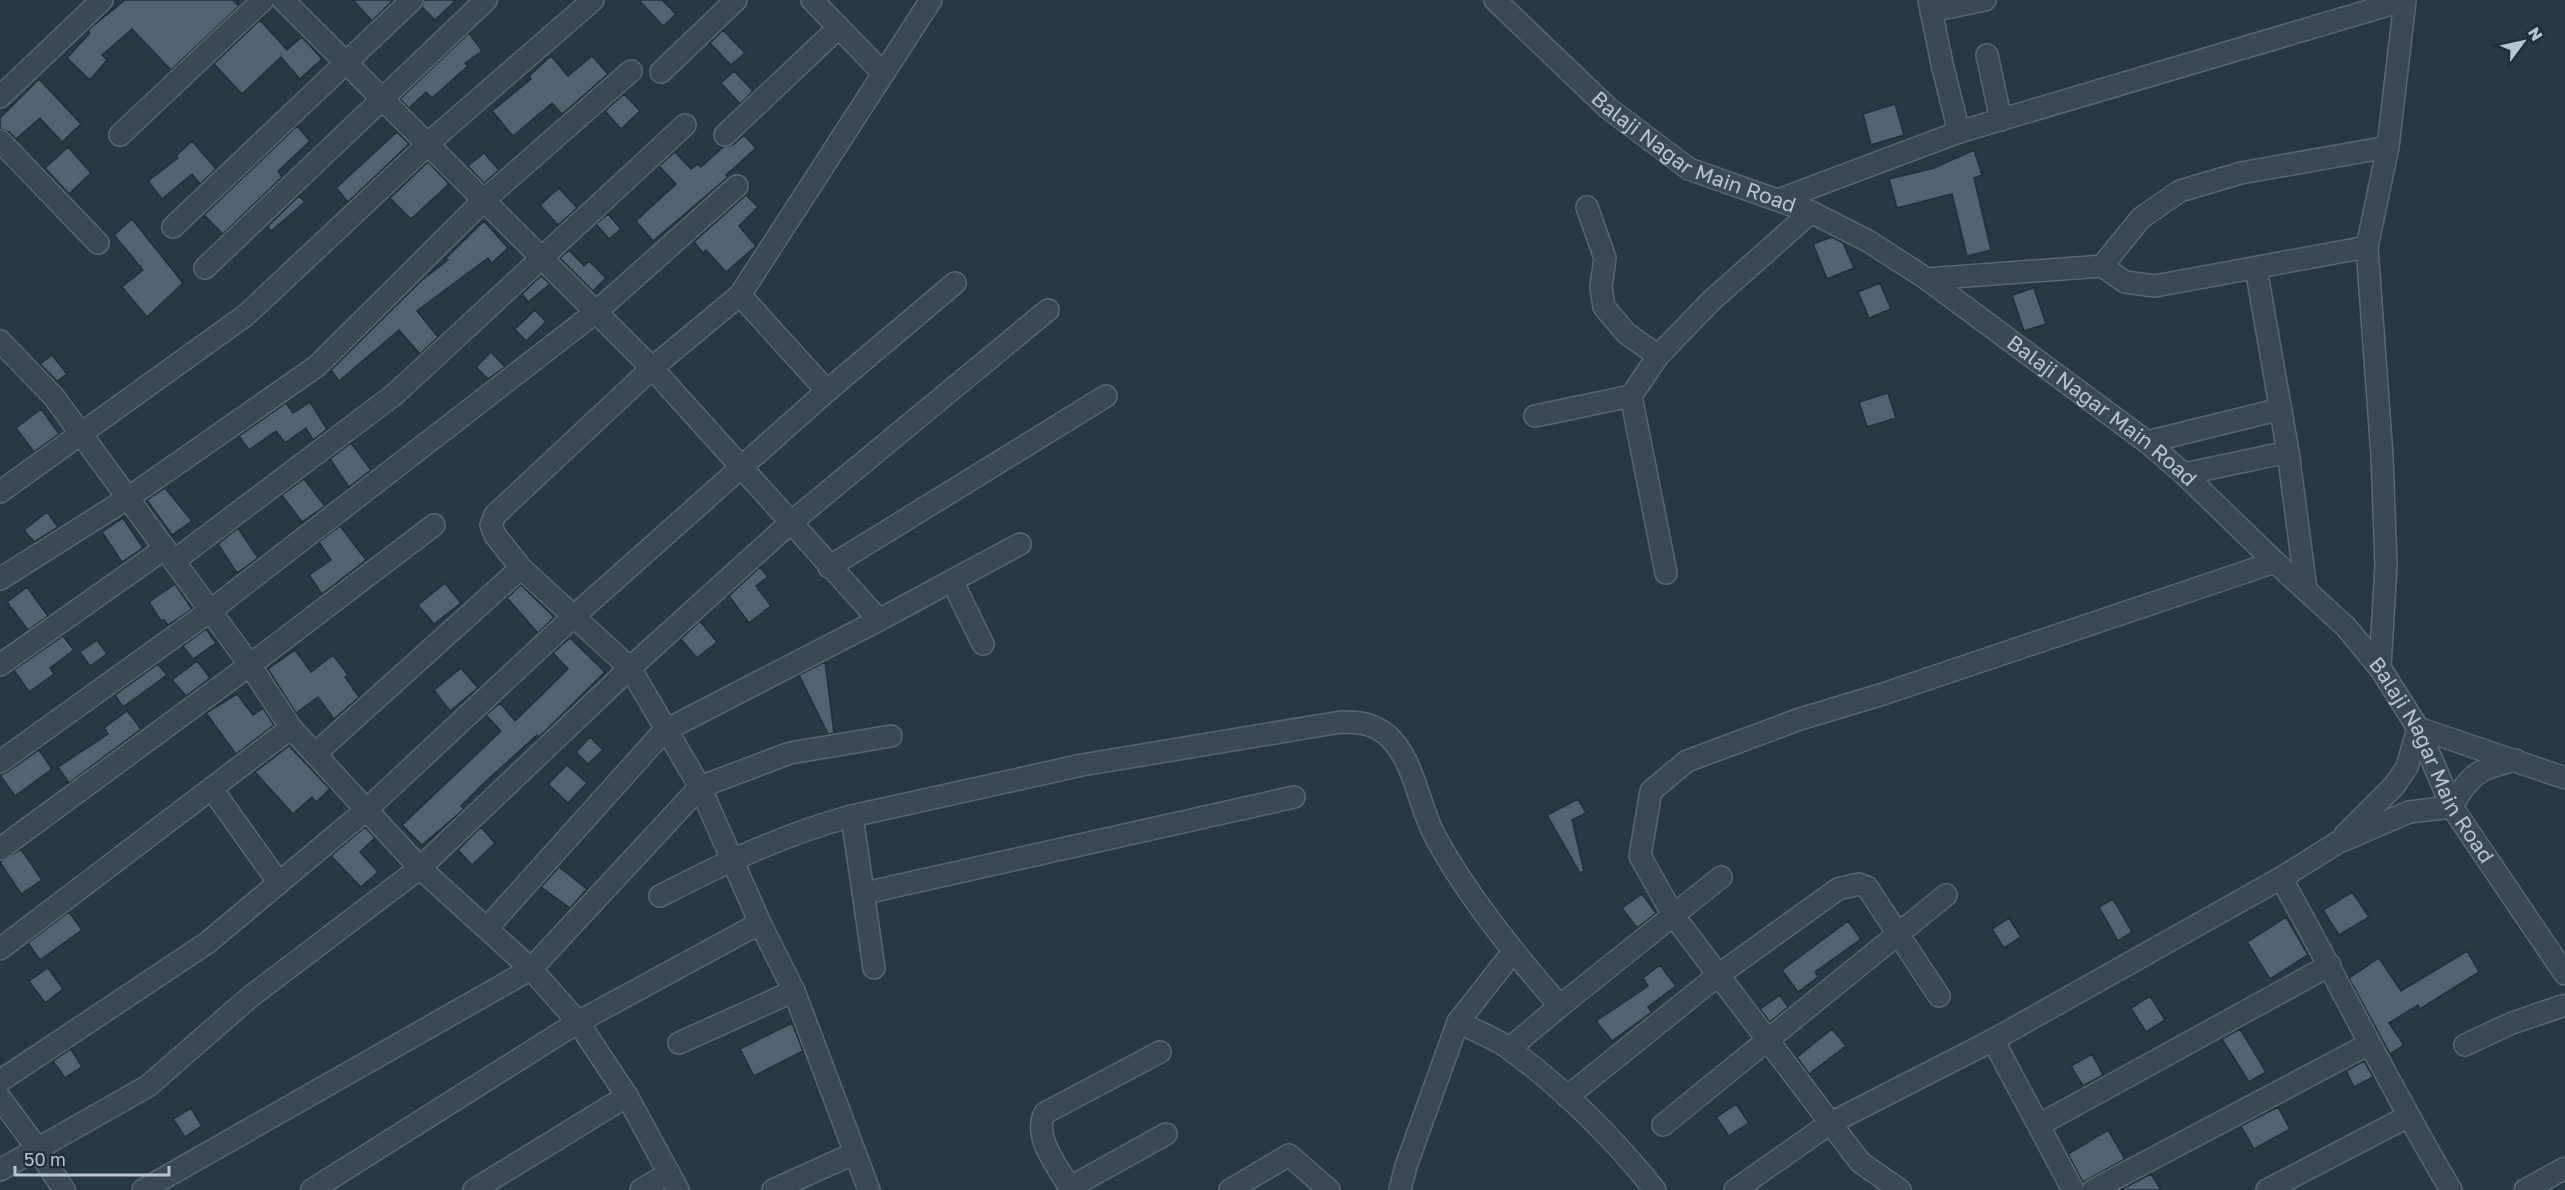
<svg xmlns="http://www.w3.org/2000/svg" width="2565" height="1190" viewBox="0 0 2565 1190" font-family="'Golos Text',sans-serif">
  <rect width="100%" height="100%" fill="#263945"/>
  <!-- building -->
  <path fill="#516472" stroke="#21313c" stroke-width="1.5" d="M125,0h108l6,6 -68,64 -39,-41 -30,26 5,5 -17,20 -23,-22 23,-25 -2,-3z
    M353,0h40l-21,21z
    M424,0h32l-21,20 -13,-13z
    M639,0h23l14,14 -13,12z
    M260,20l27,30 15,-13 20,22 -22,20 -19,-22 -39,37 -28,-30z
    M723,30l22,23 -14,12 -21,-22z
    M469,33l13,18 -17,12 3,3 -36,32 -6,-6 -17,16 -9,-9z
    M551,56l17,20 24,-20 16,18 -46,40 -10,-11 -39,33 -21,-25 39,-32 -2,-3z
    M734,71l19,20 -13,13 -19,-21z
    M39,79l42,45 -19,18 -22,-24 -24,21 -7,-7 -9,-3v-11z
    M624,94l16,17 -19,18 -16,-18z
    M1895,104l9,31 -33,10 -8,-31z
    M297,126l13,15 -32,30 4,6 -59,57 -19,-19z
    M397,132l12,12 -61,58 -12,-14z
    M744,135l12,13 -30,27 2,2 -75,64 -17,-20 40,-37 -17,-18 16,-14 16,17 7,-5 3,3 22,-20 10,-2z
    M192,141l24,28 -16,15 -8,-10 -30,25 -14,-18 30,-23 -2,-2z
    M68,147l23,26 -22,21 -24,-26z
    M1974,150l8,25 -8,3 17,72 -24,6 -15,-62 -55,14 -8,-29 45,-11z
    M484,153l15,17 -15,13 -16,-17z
    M428,162l21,22 -38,35 -21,-21z
    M559,188l18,20 -19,17 -18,-20z
    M746,195l12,12 -19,19 17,20 -30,26 -20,-22 -3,3 -9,-11z
    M299,196l6,6 -34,29 -4,-4z
    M608,214l13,15 -12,10 -13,-15z
    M132,219l51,64 -36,34 -25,-30 21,-17 -29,-35z
    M484,221l24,27 -16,15 -4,-5 -71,53 21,26 -18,17 -21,-24 -60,51 -8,-11 91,-90 26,-20 -2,-2z
    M1832,237l11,6 11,25 -27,11 -14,-35z
    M569,250l15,16 5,-5 17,17 -13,13 -33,-33z
    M541,276l9,8 -22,18 -6,-8z
    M1880,283l11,26 -22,9 -11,-26z
    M2034,288l12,36 -22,7 -12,-36z
    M535,310l11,12 -20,19 -11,-12z
    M491,352l14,15 -17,12 -12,-12z
    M52,355l15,19 -10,7 -17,-17z
    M1888,393l8,25 -29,9 -8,-25z
    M310,402l17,27 -14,11 -7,-12 -21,15 -9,-12 -27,19 -10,-14 47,-33 7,10z
    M41,409l18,25 -25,18 -18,-24z
    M351,443l20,27 -22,17 -19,-28z
    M304,479l21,27 -23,16 -20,-27z
    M165,488l27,33 -20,14 -25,-35z
    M47,512l11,15 -24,15 -10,-12z
    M123,518l20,30 -21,14 -20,-30z
    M340,526l26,34 -44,34 -13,-19 22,-15 -12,-18z
    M238,528l20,30 -21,15 -19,-29z
    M760,567l8,10 -12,9 15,20 -22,17 -20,-27z
    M445,583l16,20 -27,21 -16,-19z
    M175,584l17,25 -24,16 -4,-5 -3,1 -12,-19z
    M521,585l33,32 -16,16 -31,-35z
    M27,587l21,29 -20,14 -21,-28z
    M700,621l17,21 -20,16 -16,-19z
    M206,629l10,14 -23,16 -10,-13z
    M63,636l11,14 -24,18 4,6 -25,18 -15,-22z
    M570,638l35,34 -66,65 -2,-2 -54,49 -22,22 3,3 -42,36 -20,-20 99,-94 -15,-16 14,-12 15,18 53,-52 -15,-16z
    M97,640l10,14 -17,12 -10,-14z
    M295,650l16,22 22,-17 15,20 -3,2 14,20 -25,22 -16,-22 -22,16 -28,-44z
    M197,661l13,17 -24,18 -14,-16z
    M825,662l9,71 -6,1 -29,-59z
    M158,664l9,11 -44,32 -8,-12z
    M461,668l17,20 -28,23 -16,-21z
    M237,694l16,21 10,-7 11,17 -38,29 -30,-41z
    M127,711l14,18 -72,54 -11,-16 50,-33 -4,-6z
    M590,737l13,13 -15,14 -12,-12z
    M289,746l41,43 -14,13 -4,-5 -19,17 -38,-42z
    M39,750l13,19 -37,27 -15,-21 7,-3z
    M567,765l20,18 -19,20 -20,-19z
    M1578,799l8,14 -14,7 12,51 -4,2 -33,-58z
    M365,827l10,11 -15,14 18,20 -17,15 -30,-31z
    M481,827l14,16 -23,22 -14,-15z
    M21,849l21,31 -21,14 -21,-32z
    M559,867l28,22 -17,19 -29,-21z
    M2352,892l17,25 -30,18 -16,-25z
    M1642,894l14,19 -19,15 -15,-20z
    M2113,899l19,33 -14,9 -19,-34z
    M69,912l13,18 -42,30 -12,-17z
    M2286,917l22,38 -38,24 -23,-37z
    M2009,918l12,19 -17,11 -12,-19z
    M1848,921l13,18 -46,33 3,5 -20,15 -16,-22z
    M2467,951l12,21 -59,37 -2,-4 -29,18 15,22 -14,9 -41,-76 30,-20 22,33z
    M1660,965l16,21 -28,21 4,5 -40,29 -16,-20 52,-35 -5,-8z
    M48,968l15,21 -18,14 -16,-22z
    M1780,995l8,12 -18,15 -10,-13z
    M2150,996l15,24 -19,12 -15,-24z
    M792,1023l11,28 -49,25 -14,-27z
    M1832,1029l14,17 -37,28 -12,-17z
    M2240,1029l26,43 -17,10 -27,-43z
    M71,1049l11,18 -17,11 -12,-17z
    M2092,1054l11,21 -20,11 -12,-20z
    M2364,1061l9,16 -19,10 -8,-16z
    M1736,1104l13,19 -20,13 -13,-19z
    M2278,1107l12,22 -36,20 -13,-23z
    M191,1108l11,18 -17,11 -12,-18z
    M2108,1130l17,29 -42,23 -15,-28z
    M2151,1174l10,16h-41z"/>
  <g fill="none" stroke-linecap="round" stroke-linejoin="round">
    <!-- minor casing -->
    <g stroke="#596772" stroke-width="24">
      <g id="minor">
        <path d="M283,0l369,368 227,252"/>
        <path d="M812,0l71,73"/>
        <path id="s1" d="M1495,0l113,108 81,61 122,43 57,29 59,38 220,163 37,32 91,88 71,65 34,41 38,60 34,79 113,167"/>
        <path d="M1929,0l13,64 17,68"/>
        <path d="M1931,11l54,-11"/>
        <path d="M1987,55l14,65"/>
        <path d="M661,72l75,-72"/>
        <path d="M0,97l102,-97"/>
        <path d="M120,135l143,-135"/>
        <path d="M725,135l113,-107"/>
        <path d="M0,141l98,102"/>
        <path d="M1778,200l181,-68 446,-132"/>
        <path d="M1587,207l18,51 -4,29 3,20 22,26 32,23"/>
        <path d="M173,227l239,-227"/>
        <path d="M2102,266l39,-48 39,-27 61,-18 147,-26"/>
        <path d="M205,268l281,-268"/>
        <path d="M2256,268l32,184 18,137"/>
        <path d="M1927,279l175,-13 23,16 30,4 212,-39"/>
        <path d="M0,341l54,56 196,268 41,63 129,140 111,101 47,53 182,-99"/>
        <path d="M827,391l128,-108"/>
        <path d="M1535,416l96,-20"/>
        <path d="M2147,442l134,-33"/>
        <path d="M2184,474l104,-22"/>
        <path d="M0,492l246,-177 194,-182 153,-133"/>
        <path d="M174,561l221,-167 290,-269"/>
        <path d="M829,567l277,-171"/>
        <path d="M1666,573l-35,-177 27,-40 53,-55 100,-89"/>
        <path d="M0,579l128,-81 189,-132 166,-165 148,-130"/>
        <path d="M952,581l31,63"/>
        <path d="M0,665l164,-116"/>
        <path d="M2380,668l6,-103 -4,-109 -15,-209 21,-100 17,-147"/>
        <path d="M316,753l205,-185"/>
        <path d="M0,762l210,-151 386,-299 141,-126"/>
        <path d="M212,789l67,94"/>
        <path d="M852,816l22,152"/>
        <path d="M2345,835l49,-49 13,-19 11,-39 147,50"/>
        <path d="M0,849l250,-184 184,-140"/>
        <path d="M2281,878c58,103 109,210 170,312"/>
        <path d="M865,893l429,-96"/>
        <path d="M660,896c62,-32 124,-62 192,-80l230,-51 259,-43c18,0 31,1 46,13 28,25 31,71 49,103 32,59 80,118 124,168l161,-129"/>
        <path d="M488,927l176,-196 215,-111 141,-76"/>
        <path d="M0,949l291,-221"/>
        <path d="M1458,1022c17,9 38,16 53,28 53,39 103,89 144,140"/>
        <path d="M1993,1040l80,150"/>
        <path d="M679,1043l115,-52"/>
        <path d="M2465,1045l47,-22 53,-18"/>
        <path d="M1510,1048l50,-42"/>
        <path d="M0,1081l207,-138 43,-36 115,-96 208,-194 254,-226 -87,-96"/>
        <path d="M1567,1097l150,-121 121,-87 21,-5 8,3 72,109"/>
        <path d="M0,1098l37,50 27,42"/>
        <path d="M1663,1125l283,-230"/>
        <path d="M2039,1125l291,-160"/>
        <path d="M0,1170l148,-84 102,-89 170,-129 210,-200 159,-144 259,-214"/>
        <path d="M1069,1188l97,-54"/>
        <path d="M143,1190l388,-221 169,-182 90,-34 101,-17"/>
        <path d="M312,1190l266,-168 49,74 51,94"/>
        <path d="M474,1190l153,-94"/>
        <path d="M641,1190l28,-17"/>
        <path d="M773,1190l82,-37"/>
        <path d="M869,1190l-75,-199 -34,-68 -60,-136 -70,-119 -109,-100 -26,-33 -4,-10 4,-10 157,-147 88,-73 191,-295"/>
        <path d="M1071,1190c-12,-22 -39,-53 -26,-77l115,-61"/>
        <path d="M1230,1190l59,-35 40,35"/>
        <path d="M1400,1190l6,-24 52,-144 55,-70"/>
        <path d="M1735,1190l94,-66 164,-84 288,-162 56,-35 72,-31 43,-5c17,-33 28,-39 64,-47"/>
        <path d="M1900,1190l-40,-28 -187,-247 -33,-59 11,-65 36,-30 113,-42 83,-25 392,-132"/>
        <path d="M2093,1190l276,-146"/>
        <path d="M2267,1190l140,-73"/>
        <path d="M2525,1190l40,-22"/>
      </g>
    </g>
    <!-- minor -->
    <use href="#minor" stroke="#3a4a54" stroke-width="21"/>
  </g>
  <g text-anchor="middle" stroke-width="4.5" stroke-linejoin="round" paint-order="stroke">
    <!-- street labels -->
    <g font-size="21" fill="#b8c4ce" stroke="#1f2f3a">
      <text dy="7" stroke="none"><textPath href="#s1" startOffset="254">Balaji Nagar Main Road</textPath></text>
      <text dy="7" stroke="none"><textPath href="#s1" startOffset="740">Balaji Nagar Main Road</textPath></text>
      <text dy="7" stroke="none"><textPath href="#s1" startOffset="1226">Balaji Nagar Main Road</textPath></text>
    </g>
  </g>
  <!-- north arrow -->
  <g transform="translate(2523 42) rotate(57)" stroke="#1f2f3a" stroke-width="4.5" paint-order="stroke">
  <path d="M0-4.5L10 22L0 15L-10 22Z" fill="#b8c4ce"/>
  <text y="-9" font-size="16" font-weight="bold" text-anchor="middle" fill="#b8c4ce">N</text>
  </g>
  <!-- scale -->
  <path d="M15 1166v9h154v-9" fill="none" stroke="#b8c4ce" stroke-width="3"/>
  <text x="24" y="1166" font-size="18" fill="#b8c4ce" stroke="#1f2f3a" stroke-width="4.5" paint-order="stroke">50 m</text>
</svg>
